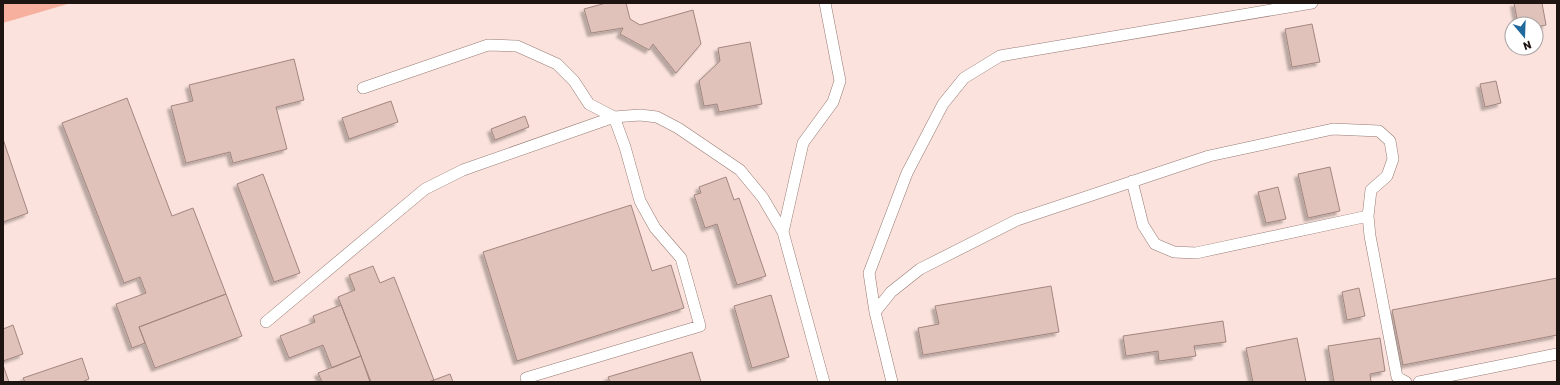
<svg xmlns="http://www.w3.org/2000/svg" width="1560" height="385" viewBox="0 0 1560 385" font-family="Rubik,sans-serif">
  <defs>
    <filter id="shadow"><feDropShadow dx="-3.5" dy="3.5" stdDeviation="1" flood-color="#0004"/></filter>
  </defs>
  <rect width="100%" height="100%" fill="#fbe2dc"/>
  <!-- green -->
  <path fill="#f7b09e" d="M3,3h68l-68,20z"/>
  <!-- building -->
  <path fill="#e0c2ba" stroke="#a2867f" filter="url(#shadow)" d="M606,3h20l4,16 10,6 53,-15 8,34 -25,29 -23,-29 -4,6 -29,-16 3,-6 -32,5 -7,-24z
    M1514,3h28l4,22 -10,2v-3h-18z
    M1312,24l8,38 -28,5 -7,-38z
    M750,42l12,62 -43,8 -2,-8 -13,2 -5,-25 21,-20 -2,-13z
    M294,59l10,41 -28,7 11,42 -54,14 -3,-11 -44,11 -15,-57 22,-5 -4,-16z
    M1496,81l5,22 -16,4 -5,-23z
    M127,98l45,118 21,-8 33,86 -87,33 6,16 -13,5 -16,-44 30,-11 -6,-16 -16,6 -62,-160z
    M391,101l7,21 -49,17 -7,-21z
    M525,116l4,11 -34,13 -4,-11z
    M3,139l25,74 -25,9z
    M1330,167l10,44 -32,7 -10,-44z
    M263,174l37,99 -26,9 -37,-98z
    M726,177l8,23 5,-2 27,78 -29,9 -20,-61 -12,4 -11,-33 7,-2 -2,-6z
    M1278,187l8,32 -20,4 -8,-31z
    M631,205l21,66 19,-6 13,43 -167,53 -34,-109z
    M373,266l7,17 14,-6 40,103 -5,2h-58l-33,-85 17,-7 -6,-15z
    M1557,278v57l-154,30 -11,-55z
    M1051,286l8,46 -136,23 -5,-27 21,-4 -4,-18z
    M1359,288l6,28 -18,4 -5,-28z
    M226,294l16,42 -87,32 -16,-41z
    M771,295l18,62 -37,11 -18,-62z
    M341,305l20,51 -29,12 -9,-23 -34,13 -9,-22 35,-14 -2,-6z
    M1223,321l3,21 -32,4 2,10 -37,5 -1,-10 -32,5 -3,-20z
    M13,325l10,29 -20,7v-32z
    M1297,338l9,44h-53l-7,-34z
    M1380,338l5,33 -15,3 1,8h-37l-6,-36z
    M692,352l9,30h-91l-2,-5z
    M361,356l9,26h-48l-4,-9z
    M82,358l7,21 -7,3h-57l-2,-4z
    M3,365l6,17h-6z
    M450,374l3,8h-24l5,-2z"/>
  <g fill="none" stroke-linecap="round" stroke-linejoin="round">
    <!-- lane casing -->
    <g stroke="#967b74" stroke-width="12">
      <path id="lane" d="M363,88l125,-43 29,1 40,18 17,17 15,23 25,13 11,30 15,54 15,27 26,30 19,68 -174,52
        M1132,181l11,44 12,19 19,8 22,1 172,-37
        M783,232l20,-89 30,-41 7,-21 -15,-78
        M875,312l-6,-39 38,-100 36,-69 21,-26 36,-22 312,-53
        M266,322l159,-133 38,-19 151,-53 26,-2 17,2 21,11 62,42 23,28 20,34 41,150
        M892,382l-17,-70 16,-20 29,-23 97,-49 192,-64 124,-27 46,2 11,10 3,18 -6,17 -16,14 -3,26 2,20 27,141 9,5
        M1419,382l138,-28"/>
    </g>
    <!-- lane -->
    <use href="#lane" stroke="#fff" stroke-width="11"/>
  </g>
  <!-- border -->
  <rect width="1560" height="385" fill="none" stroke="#1e1411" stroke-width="8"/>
  <!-- north arrow -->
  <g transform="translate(1524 36) rotate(161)"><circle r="19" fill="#ffffff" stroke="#a5a1a0"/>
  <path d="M0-3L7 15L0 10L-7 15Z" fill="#21699d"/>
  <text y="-6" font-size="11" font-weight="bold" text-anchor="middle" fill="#1e1411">N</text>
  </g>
</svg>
